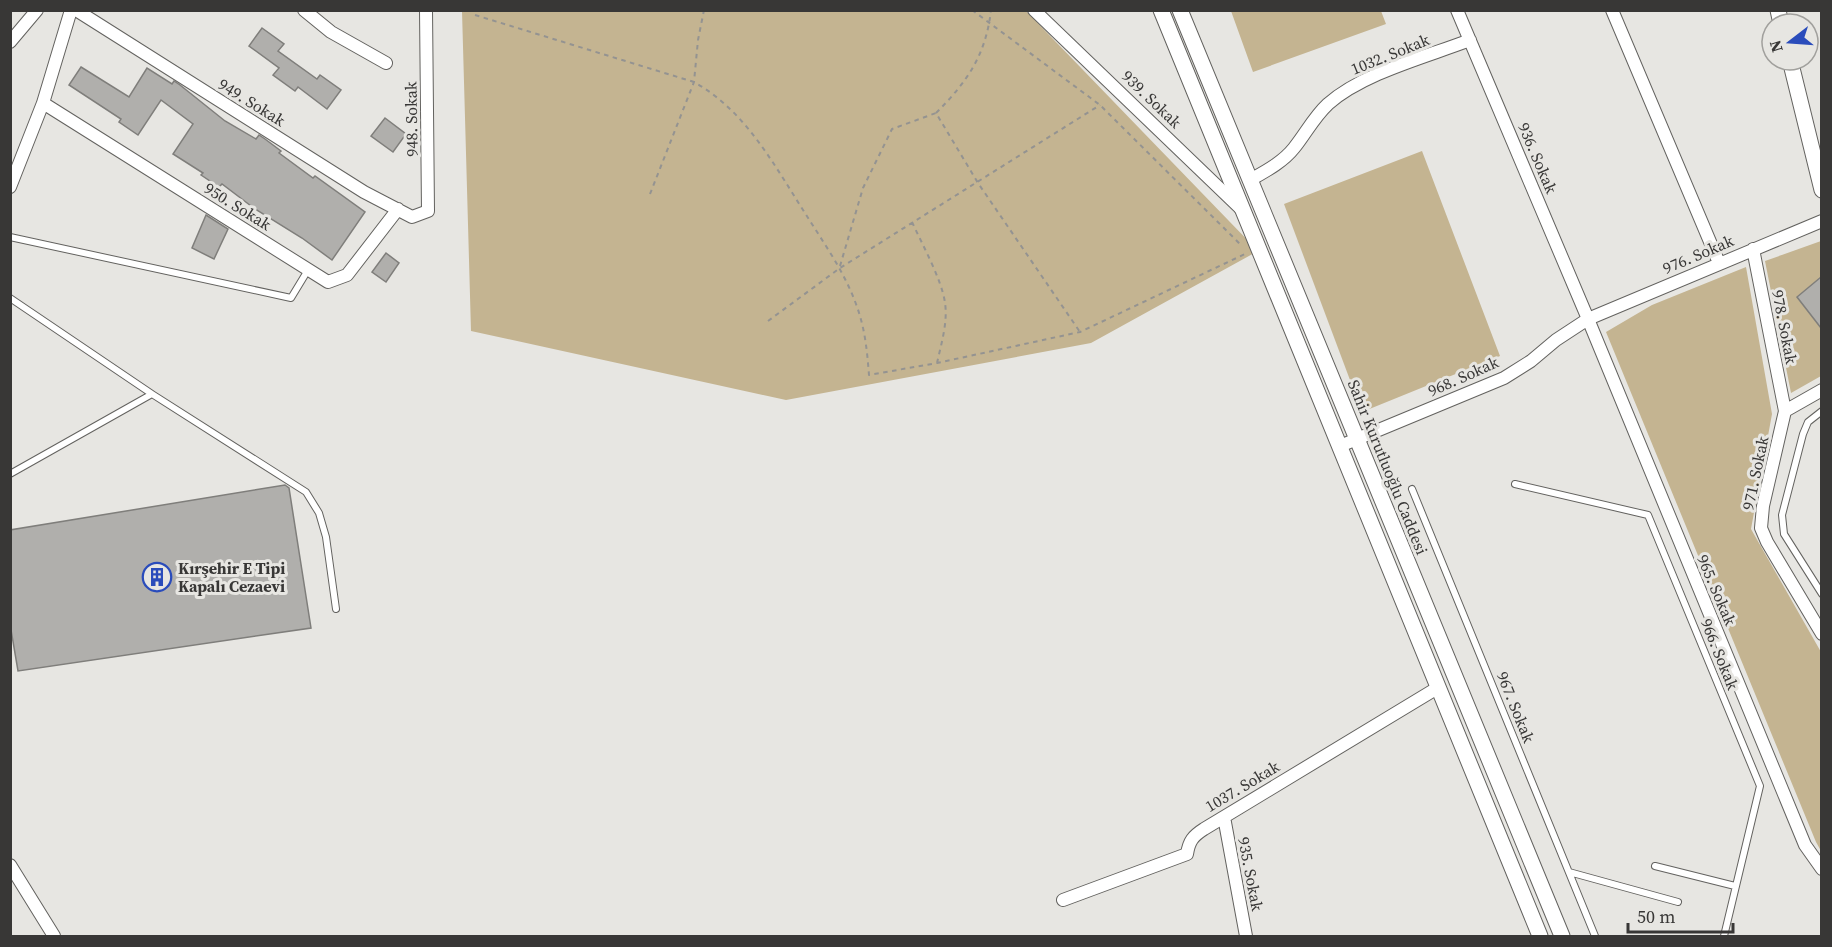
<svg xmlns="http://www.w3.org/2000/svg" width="1832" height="947" viewBox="0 0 1832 947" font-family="'Source Serif 4',serif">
  <rect width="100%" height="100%" fill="#e7e6e2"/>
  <!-- green -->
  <path fill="#c4b491" d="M462,11h564l232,240 -167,92 -305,57 -315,-69z
    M1231,11h150l5,13 -133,48z
    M1422,151l78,205 -138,56 -78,-208z
    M1821,241v135l-30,17 -26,-132z
    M1746,267l26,147 -21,115 70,123v199l-5,-9 -210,-510 46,-27z"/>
  <!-- building -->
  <path fill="#b0afac" stroke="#7f7e7b" stroke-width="1.5" d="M262,28l22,16 -6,7 39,28 3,-4 21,15 -14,19 -29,-22 -3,4 -22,-16 6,-7 -30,-22z
    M81,67l48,30 18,-29 25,16 2,-3 6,4 45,36 31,18 3,-4 6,4 16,12 -2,2 34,25 2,-2 50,36 -33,48 -30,-22 -47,-29 -33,-25 -3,3 -18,-12 2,-2 -30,-19 20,-30 -32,-24 -23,35 -19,-13 2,-3 -52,-34z
    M385,118l21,16 -13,18 -22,-16z
    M206,215l22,14 -14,30 -22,-11z
    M386,253l13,10 -13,19 -14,-10z
    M1821,277v51l-24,-31z
    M285,485l4,3 22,140 -293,43 -8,-47v-94z"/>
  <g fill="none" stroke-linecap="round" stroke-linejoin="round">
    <!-- service casing -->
    <g stroke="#63625f" stroke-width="8">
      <path id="service" d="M10,237l281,61 17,-28
        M10,298l142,96 -142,80
        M152,394l154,98 13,21 7,24 10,72
        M1822,411l-14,11 -5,12 -21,81 2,19 38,60
        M1515,484l133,31 112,271 -36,150
        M1412,489l183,447
        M1655,866l80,20
        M1569,872l109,30"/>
    </g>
    <!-- minor casing -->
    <g stroke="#63625f" stroke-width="14">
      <path id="minor" d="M76,10l288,182 48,25 16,-6 -2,-201
        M304,10l27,22 55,31
        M1034,10l206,198
        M1457,10l131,309 217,526 17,24
        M1612,10l107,253
        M10,42l27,-32
        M43,103l285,179 19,-7 51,-66
        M1250,180c16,-9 33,-18 44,-32 12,-15 20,-31 34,-44 35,-31 98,-47 142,-64
        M10,187l33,-84 28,-93
        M1753,249l32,162 -22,95 -2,22 6,14 55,92
        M1785,411l37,-21
        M1340,446l164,-68 27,-17 25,-21 32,-21 234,-98
        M1224,817l22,119
        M10,865l44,71
        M1063,900l124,-46c2,-13 6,-18 17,-25l235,-142"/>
    </g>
    <!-- tertiary casing -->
    <g stroke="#63625f" stroke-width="17">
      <path id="tertiary" d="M1161,10l379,926
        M1180,10l382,926
        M1778,10l3,14
        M1790,60l32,130"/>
    </g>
    <!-- path -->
    <path stroke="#949391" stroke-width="2" stroke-dasharray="4.5 4.5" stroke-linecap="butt" d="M972,10l128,95 142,141
      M475,15l219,67c52,29 80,83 111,131 18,29 39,58 51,91 9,24 11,46 13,71l68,-12 143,-31 167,-79
      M936,113c31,-31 50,-58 55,-103
      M650,194l44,-112 4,-42 6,-30
      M912,222c10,22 30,58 33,81 3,19 -4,42 -8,60
      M840,266l23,-78 29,-59 44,-16 42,70 102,149
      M768,321l72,-53 260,-163"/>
    <!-- service -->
    <use href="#service" stroke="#fff" stroke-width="6"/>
    <!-- minor -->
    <use href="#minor" stroke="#fff" stroke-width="12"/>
    <!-- tertiary -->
    <use href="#tertiary" stroke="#fff" stroke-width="15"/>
  </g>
  <!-- icons -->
  <defs>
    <g id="building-ring" transform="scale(1.5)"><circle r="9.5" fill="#e7e6e2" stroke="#2a4cbb" stroke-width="1.5"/><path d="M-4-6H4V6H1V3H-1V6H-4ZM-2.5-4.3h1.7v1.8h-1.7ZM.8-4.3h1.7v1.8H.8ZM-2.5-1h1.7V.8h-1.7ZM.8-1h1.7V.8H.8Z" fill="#2a4cbb"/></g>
  </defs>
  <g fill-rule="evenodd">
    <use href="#building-ring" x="157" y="577"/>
  </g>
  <g text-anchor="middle" stroke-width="6" stroke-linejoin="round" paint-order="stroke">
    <!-- street labels -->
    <g font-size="16" fill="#383736" stroke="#e7e6e2">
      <text transform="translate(1390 54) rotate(-22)" y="6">1032. Sokak</text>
      <text transform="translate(1152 99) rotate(44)" y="6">939. Sokak</text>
      <text transform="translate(252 102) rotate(32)" y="6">949. Sokak</text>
      <text transform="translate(411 119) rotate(-91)" y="6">948. Sokak</text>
      <text transform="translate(1538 158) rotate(67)" y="6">936. Sokak</text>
      <text transform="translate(238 206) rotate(32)" y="6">950. Sokak</text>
      <text transform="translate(1698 254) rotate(-23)" y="6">976. Sokak</text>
      <text transform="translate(1785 327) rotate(79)" y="6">978. Sokak</text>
      <text transform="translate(1463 376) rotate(-24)" y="6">968. Sokak</text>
      <text transform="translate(1388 467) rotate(68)" y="6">Sahir Kurutluoğlu Caddesi</text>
      <text transform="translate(1755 473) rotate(-78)" y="6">971. Sokak</text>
      <text transform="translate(1717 590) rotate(67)" y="6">965. Sokak</text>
      <text transform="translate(1720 654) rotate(68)" y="6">966. Sokak</text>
      <text transform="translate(1516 707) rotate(68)" y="6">967. Sokak</text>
      <text transform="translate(1242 786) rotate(-31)" y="6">1037. Sokak</text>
      <text transform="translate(1251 874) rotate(79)" y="6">935. Sokak</text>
    </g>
    <!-- poi labels -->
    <g font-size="16" font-weight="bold" fill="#383736" stroke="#e7e6e2" text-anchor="start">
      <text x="178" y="574">Kırşehir E Tipi<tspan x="178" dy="18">Kapalı Cezaevi</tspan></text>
    </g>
  </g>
  <!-- border -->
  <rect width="1832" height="947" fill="none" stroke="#383736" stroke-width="24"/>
  <!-- north arrow -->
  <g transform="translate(1790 42) rotate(253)"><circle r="28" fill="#e7e6e2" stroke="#a1a09d" stroke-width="1.5"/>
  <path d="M0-4.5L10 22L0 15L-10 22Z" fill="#2a4cbb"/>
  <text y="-9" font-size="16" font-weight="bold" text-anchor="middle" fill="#383736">N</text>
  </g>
  <!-- scale -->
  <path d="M1628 923v9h105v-9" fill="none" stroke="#383736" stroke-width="3"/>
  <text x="1637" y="923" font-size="18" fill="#383736" stroke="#e7e6e2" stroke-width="4.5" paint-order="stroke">50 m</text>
</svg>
